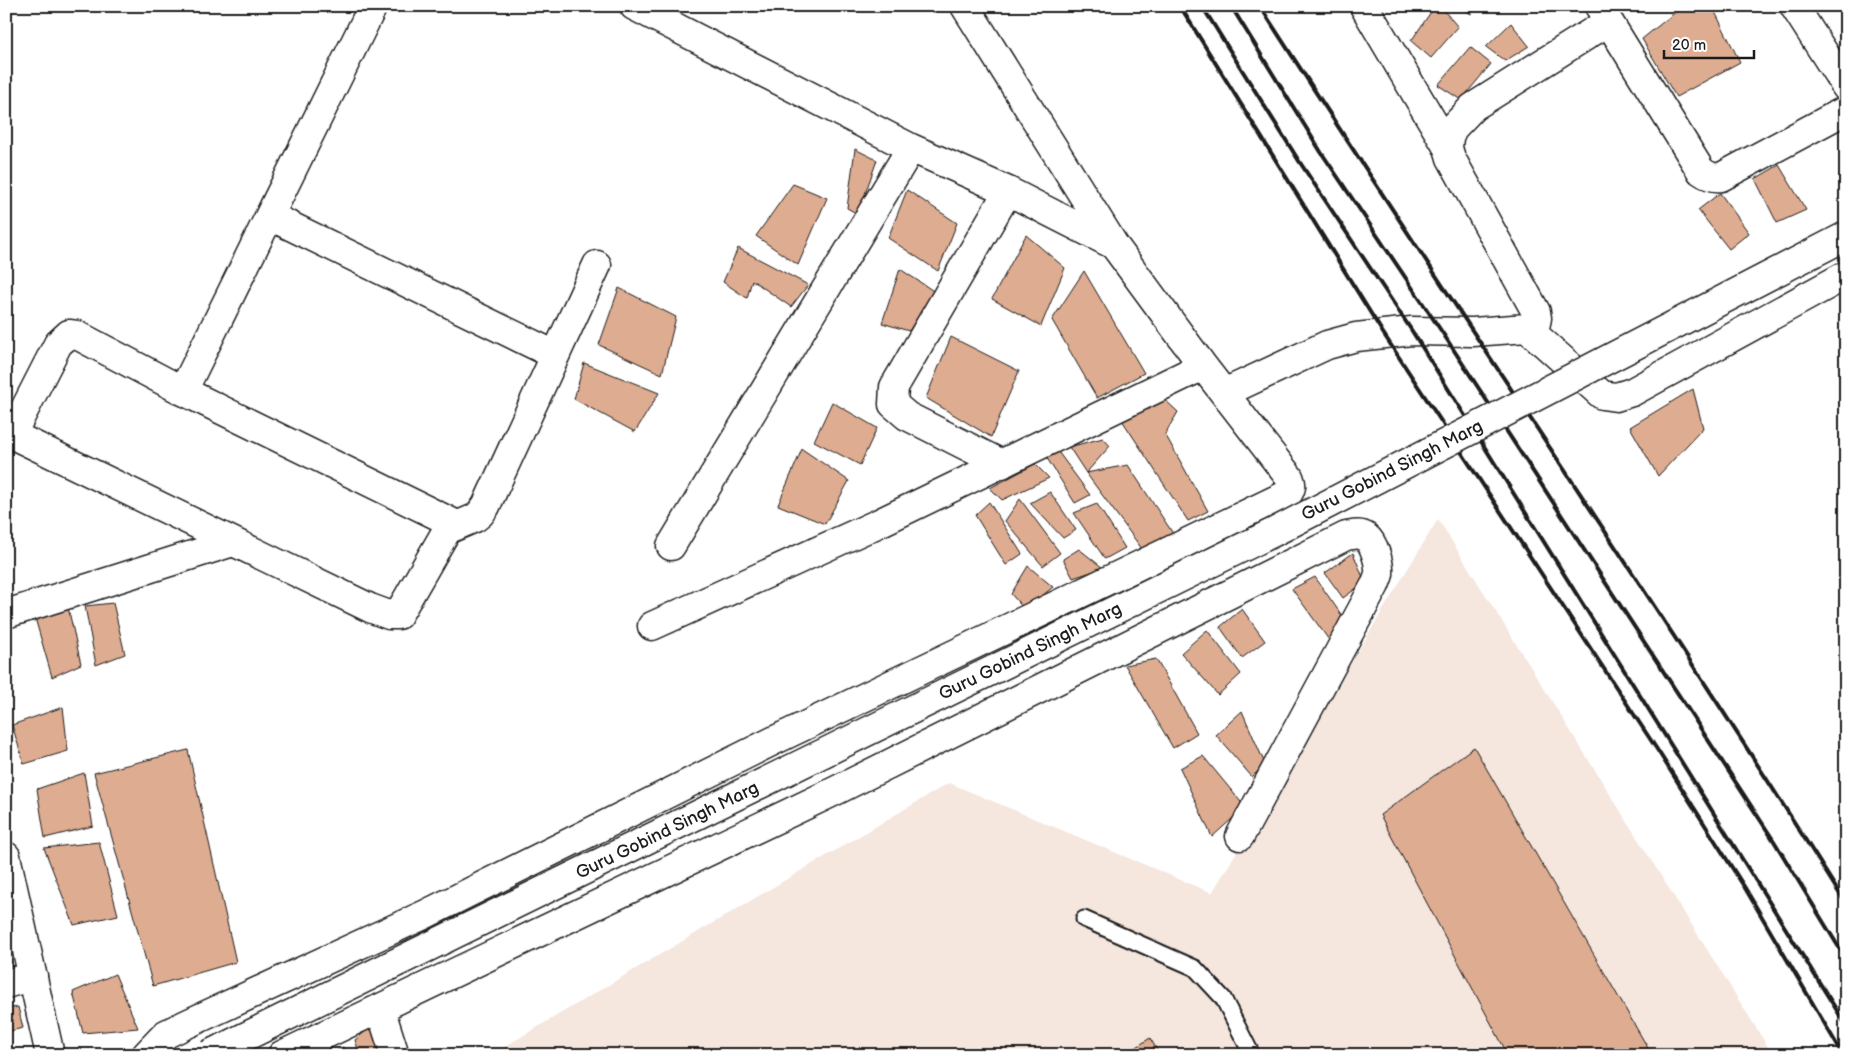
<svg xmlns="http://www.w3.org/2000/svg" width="1852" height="1061" viewBox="0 0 1852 1061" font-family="'Balsamiq Sans',sans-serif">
  <rect width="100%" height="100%" fill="#fff"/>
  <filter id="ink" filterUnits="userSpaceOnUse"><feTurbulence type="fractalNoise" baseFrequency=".02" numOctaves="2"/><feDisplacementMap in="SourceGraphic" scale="10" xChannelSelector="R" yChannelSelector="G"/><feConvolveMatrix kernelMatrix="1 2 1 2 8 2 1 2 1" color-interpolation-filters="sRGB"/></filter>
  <g filter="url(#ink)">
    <!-- built -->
    <path fill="#f5e6de" d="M1438,519l335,536h-1269l-5,-5 450,-267 263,110z"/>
    <!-- building -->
    <path fill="#deac90" stroke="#1c1c1c" d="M1435,6h5l18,21 -27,31 -20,-17z
      M1459,6h17l-5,8z
      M1683,6h29l28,56 -64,35 -34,-58z
      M1511,23l18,23 -24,15 -19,-14z
      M1470,47l21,17 -30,36 -23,-15z
      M855,149l22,11 -19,54 -11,-6z
      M1779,165l27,45 -29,13 -22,-44z
      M793,184l34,14 -29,67 -42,-29z
      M907,190l50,33 -19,48 -50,-33z
      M1720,193l29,40 -20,16 -31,-39z
      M1026,235l39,33 -24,58 -49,-27z
      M738,248l70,37 -17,22 -39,-27 -5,18 -24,-16z
      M900,269l35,23 -26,39 -27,-8z
      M1084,271l60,102 -47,25 -45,-78z
      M619,288l57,29 -14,57 -63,-29z
      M951,337l68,34 -28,66 -65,-39z
      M584,363l75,30 -24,39 -61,-33z
      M1693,389l10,39 -45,48 -28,-49z
      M1163,398l15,14 -13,22 43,77 -20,10 -66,-101z
      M832,402l45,26 -17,37 -46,-24z
      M1103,438l7,8 -24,27 -17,-26z
      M802,449l47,32 -24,43 -47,-19z
      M1056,449l34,46 -15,8 -30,-48z
      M1035,464l14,14 -47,22 -12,-12z
      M1128,465l46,70 -32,14 -56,-76z
      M1050,492l26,38 -13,8 -33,-35z
      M1020,499l40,54 -17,13 -38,-45z
      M989,502l33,52 -16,11 -31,-50z
      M1097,504l28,44 -20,11 -31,-46z
      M1079,549l24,19 -30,10 -10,-19z
      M1353,553l12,29 -22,16 -18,-25z
      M1028,566l25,21 -28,23 -14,-16z
      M1315,577l30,43 -16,20 -37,-51z
      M113,603l12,51 -29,11 -11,-59z
      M68,607l13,57 -29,13 -17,-59z
      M1242,609l23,32 -23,17 -22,-31z
      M1207,630l34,44 -23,21 -37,-42z
      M1156,659l41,74 -24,15 -48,-83z
      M63,707l5,44 -44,13 -12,-39z
      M1242,711l23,53 -13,13 -36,-42z
      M1474,747l178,308h-144l-128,-240z
      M188,750l48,212 -83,24 -59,-213z
      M1203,756l42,51 -33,30 -32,-69z
      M84,773l9,53 -48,12 -8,-49z
      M99,842l19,73 -44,10 -30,-77z
      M6,937l3,25 4,3 -7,2z
      M115,974l23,54 -55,5 -10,-41z
      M18,1007l5,21 -17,4v-23z
      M373,1025l10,30h-23l-5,-15z
      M1150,1038l10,17h-35z
      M343,1047l3,8h-15z"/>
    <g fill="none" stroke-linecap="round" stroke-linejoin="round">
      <!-- lane casing -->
      <g stroke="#1c1c1c" stroke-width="19">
        <path id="lane" d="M1084,919l111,49 28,30 29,57"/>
      </g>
      <!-- street casing -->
      <g stroke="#1c1c1c" stroke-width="31">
        <path id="street" d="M965,6l149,239
          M1364,6l84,142
          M1599,6l102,165c7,5 12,7 20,6l125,-67
          M1794,6l52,81
          M270,216l285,139
          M1527,328l75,67 14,2 16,-5 214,-117
          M183,391l190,-385
          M1224,393l103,-48 29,-8 56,-6 61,1 54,-4 9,-5 1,-5 -1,-6 -85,-154 -3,-10 1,-11 4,-9 20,-21 135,-85
          M1002,464l-95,-48 -14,-12 1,-17 114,-196
          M457,525l-274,-134 -106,-56 -8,-1 -11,10 -44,86 3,7 353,171 19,7h9l49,-85 28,-12 5,-4 6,-8 111,-241
          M671,546l240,-398
          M6,614l227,-72
          M652,626l227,-103 324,-157
          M6,984l27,-8
          M380,1008l15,47
          M146,1055l20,-21 23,-11 237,-109 347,-173 515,-247c4,-7 4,-10 1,-17l-86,-111 -89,-121 -106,-54 -97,-43 -277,-142
          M282,1055l551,-263 513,-256c7,-1 14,-3 20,1 8,6 14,27 13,37 -1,4 -3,8 -4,11l-135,251"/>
      </g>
      <!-- secondary casing -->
      <g stroke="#1c1c1c" stroke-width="31">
        <path id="secondary" d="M6,856l44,199"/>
      </g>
      <!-- lane -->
      <use href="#lane" stroke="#fff" stroke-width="15"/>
      <!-- street -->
      <use href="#street" stroke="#fff" stroke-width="28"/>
      <!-- secondary -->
      <use href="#secondary" stroke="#fff" stroke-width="28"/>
      <!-- rail -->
      <path stroke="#1c1c1c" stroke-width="4" d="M1180,6l203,327 275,418 87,137 98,167
        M1202,6l97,155 113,170 434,694
        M1231,6l90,146 121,180 332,509 72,118
        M1260,6c193,301 396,595 586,898"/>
      <!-- secondary-bridge casing -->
      <g stroke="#1c1c1c" stroke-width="31" stroke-linecap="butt">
        <path id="secondary-bridge" d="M208,1055l1066,-523 572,-296"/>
      </g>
      <!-- secondary-bridge -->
      <use href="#secondary-bridge" stroke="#fff" stroke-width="28"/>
    </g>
  </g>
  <g text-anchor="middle" stroke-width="5" stroke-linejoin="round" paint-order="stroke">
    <!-- street labels -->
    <g font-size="18" fill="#1c1c1c" stroke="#fff">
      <text transform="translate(1392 470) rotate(-27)" y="6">Guru Gobind Singh Marg</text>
      <text transform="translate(1030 651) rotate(-26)" y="6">Guru Gobind Singh Marg</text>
      <text transform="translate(667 830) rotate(-26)" y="6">Guru Gobind Singh Marg</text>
    </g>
  </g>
  <!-- margin -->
  <rect width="1852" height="1061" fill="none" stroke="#fff" stroke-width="25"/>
  <rect x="12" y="12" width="1827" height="1036" fill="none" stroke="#1c1c1c" stroke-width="2" filter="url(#ink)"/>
  <!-- scale -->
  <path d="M1664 50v8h90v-8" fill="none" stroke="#1c1c1c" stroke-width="2.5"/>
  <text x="1672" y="50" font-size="15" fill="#1c1c1c" stroke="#ffffff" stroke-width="4" paint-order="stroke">20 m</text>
</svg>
